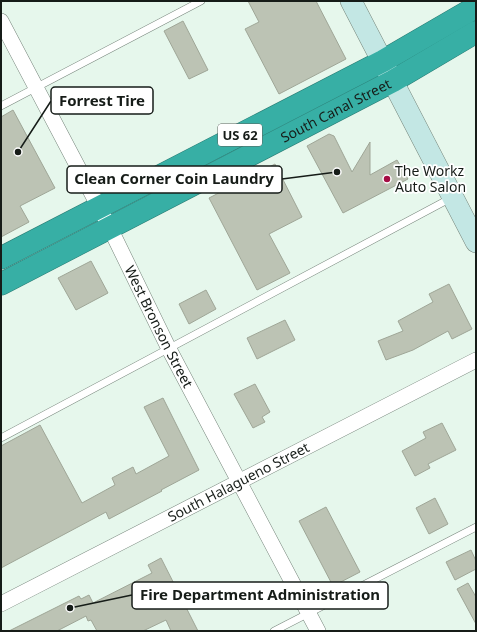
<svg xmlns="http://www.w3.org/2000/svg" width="477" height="632" viewBox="0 0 477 632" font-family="'Noto Sans',sans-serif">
  <rect width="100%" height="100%" fill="#e6f7ec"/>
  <!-- building -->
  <path fill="#bcc3b4" stroke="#9fa697" d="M248,1h68l30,58 -67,35 -34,-65 14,-7z
    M183,21l25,49 -19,9 -25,-48z
    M13,110l42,78 -35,18 9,16 -28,15v-120z
    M329,134l5,2 18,36 18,-30v33l27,-15 11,19 -65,34 -36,-67z
    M275,164l27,53 -33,17 21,39 -33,17 -48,-92z
    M91,261l17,32 -32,17 -18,-32z
    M449,284l23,45 -20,10 -4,-8 -35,19 -27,10 -8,-19 25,-10 -5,-10 35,-19 -4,-8z
    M206,290l10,19 -27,15 -10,-20z
    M285,320l10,20 -38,19 -10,-21z
    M255,384l15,28 -8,5 3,5 -12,6 -19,-34z
    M163,398l36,72 -38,20 1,1 -53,28 -3,-7 -105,56v-122l39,-21 42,78 33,-18 -3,-7 21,-11 3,7 33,-18 -25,-49z
    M442,423l14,27 -28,14 2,4 -15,8 -13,-25 24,-13 -3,-6z
    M435,498l13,26 -19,10 -13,-26z
    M326,507l34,65 -27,14 -34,-65z
    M471,550l5,11v8l-21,11 -9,-18z
    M161,558l37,73h-27l-5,-11 -23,11h-46l-6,-11 -3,1 -2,-5 -29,15h-48l70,-35 2,3 8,-4 4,8 59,-30 -4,-8z
    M468,583l8,14v27l-19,-35z"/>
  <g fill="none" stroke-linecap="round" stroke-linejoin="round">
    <!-- lane casing -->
    <g stroke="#76857b" stroke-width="8">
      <path id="lane" d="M1,106l200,-105
        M1,438l450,-240
        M274,631l202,-104"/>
    </g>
    <!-- street casing -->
    <g stroke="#76857b" stroke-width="16">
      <g id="street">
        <path id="s1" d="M1,21l109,207 59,121 149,282"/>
        <path id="s2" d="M1,604l475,-244"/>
      </g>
    </g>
    <!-- secondary casing -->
    <g stroke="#76857b" stroke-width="22">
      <path id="secondary" d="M351,1l125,241"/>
    </g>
    <!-- highway casing -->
    <g stroke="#2b7c74" stroke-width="23">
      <g id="highway">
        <path d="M1,258l382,-197 93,-54"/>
        <path id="s3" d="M1,284l392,-203 83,-49"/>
      </g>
    </g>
    <!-- lane -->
    <use href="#lane" stroke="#fff" stroke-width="7"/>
    <!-- street -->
    <use href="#street" stroke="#fff" stroke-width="15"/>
    <!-- secondary -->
    <use href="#secondary" stroke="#c3e7e4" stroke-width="21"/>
    <!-- highway -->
    <use href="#highway" stroke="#37afa5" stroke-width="22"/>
  </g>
  <!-- markers -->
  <circle fill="#a50d44" stroke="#fff" stroke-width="1.5" cx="387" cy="179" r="4"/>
  <g text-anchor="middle" stroke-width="3.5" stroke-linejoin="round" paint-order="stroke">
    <!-- shield labels -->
    <rect fill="#fff" stroke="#5c605d" stroke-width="1" x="218" y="124" width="44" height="22" rx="3"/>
    <g font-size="13" font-weight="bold" fill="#161c18">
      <text x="240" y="140">US 62</text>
    </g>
    <!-- street labels -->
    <g font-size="14" fill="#161c18" stroke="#fff">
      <text dy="5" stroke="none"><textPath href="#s3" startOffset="377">South Canal Street</textPath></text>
      <text dy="5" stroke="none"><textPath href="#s1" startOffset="344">West Bronson Street</textPath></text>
      <text dy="5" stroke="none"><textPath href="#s2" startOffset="267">South Halagueno Street</textPath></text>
    </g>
    <!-- poi labels -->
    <g font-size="14" fill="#161c18" stroke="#fff" text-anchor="start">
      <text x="395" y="176">The Workz<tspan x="395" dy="16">Auto Salon</tspan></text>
    </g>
  </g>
  <!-- callouts -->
  <path fill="none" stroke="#161c18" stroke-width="1.5" d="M18 152L51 101M337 172L282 179M70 608L132 595"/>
  <g fill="#161c18" stroke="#fff" stroke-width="1.5">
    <circle cx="18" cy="152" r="4"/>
    <circle cx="337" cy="172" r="4"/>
    <circle cx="70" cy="608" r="4"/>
  </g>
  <g fill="#fff" stroke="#161c18" stroke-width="1.5">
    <rect x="51" y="87" width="102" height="27" rx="4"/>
    <rect x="67" y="166" width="215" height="27" rx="4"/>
    <rect x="132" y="582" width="256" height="27" rx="4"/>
  </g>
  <g font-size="15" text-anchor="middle" font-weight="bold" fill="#161c18">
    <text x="102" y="106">Forrest Tire</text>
    <text x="174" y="184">Clean Corner Coin Laundry</text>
    <text x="260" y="600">Fire Department Administration</text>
  </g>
  <!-- border -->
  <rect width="477" height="632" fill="none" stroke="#161c18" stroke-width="4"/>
</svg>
